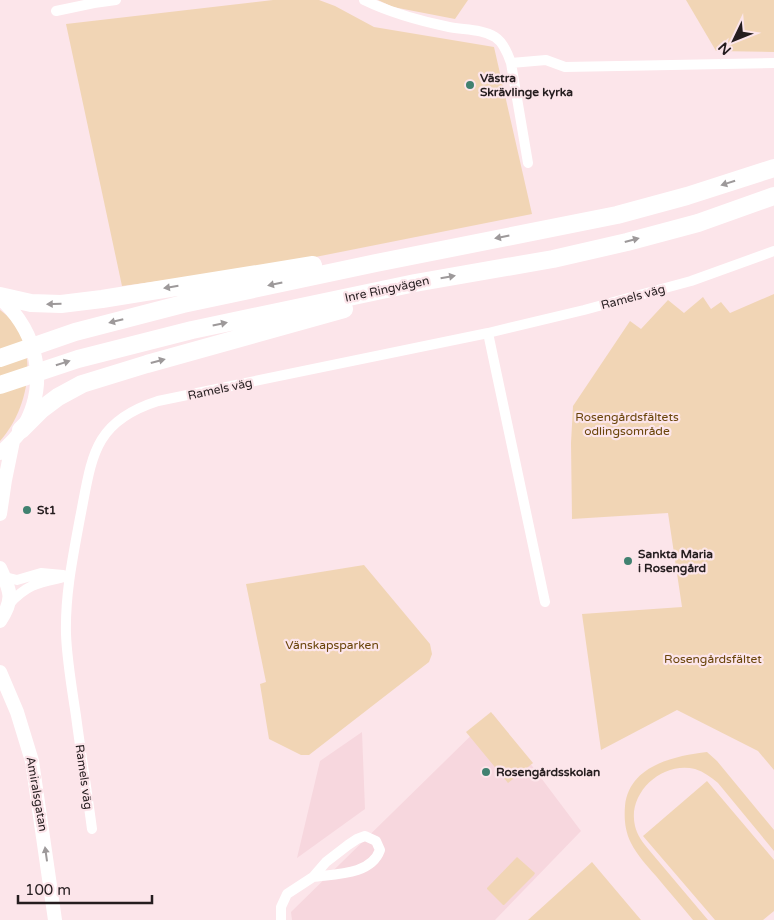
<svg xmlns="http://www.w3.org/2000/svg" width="774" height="920" viewBox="0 0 774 920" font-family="'Varela Round',sans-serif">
  <rect width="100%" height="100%" fill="#fce5ea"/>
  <!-- built -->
  <path fill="#f7d7de" d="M493,714l88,117 -86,89h-203l-1,-8z
    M362,732l3,77 -68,49 23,-97z"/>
  <!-- green -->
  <path fill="#f1d5b5" d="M273,0h46l16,6 39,21 120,20 38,167 -267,53 -143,19 -56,-262z
    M378,0h90l-13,19 -62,-12z
    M686,0h88v52l-58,-1z
    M774,294v476l-16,-19 -81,-41 -76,40 -19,-136 100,-7 -14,-94 -96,6 -1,-76 2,-37 57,-85 11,8 27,-29 16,13 19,-16 8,12 10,-7 9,11z
    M0,310c42,30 31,97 0,131z
    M364,565l66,79 2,10 -3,8 -120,93h-8l-32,-16 -9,-55 6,-2 -20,-98z
    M491,712l42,51 -25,20 -42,-51z
    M707,752l10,9 57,69v21l-56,-68c-7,-6 -14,-11 -23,-14 -33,-8 -68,24 -60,57 2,9 8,17 14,24l59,70h-15c-12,-15 -25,-29 -37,-44 -9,-10 -19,-21 -25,-33 -6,-12 -7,-24 -6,-37 4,-40 48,-50 82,-54z
    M707,781l67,79v51l-11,9h-48l-72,-84z
    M517,857l18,16 -1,2 -30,30h-1l-16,-16v-1z
    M592,862l49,58h-113z"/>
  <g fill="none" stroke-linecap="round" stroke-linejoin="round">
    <!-- street -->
    <path stroke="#fff" stroke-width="10" d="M364,0c27,13 56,21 85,27 15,3 33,2 46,10 8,5 13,17 16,26l17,100
      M56,11l38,-8 22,-3
      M511,63l35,-3 19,7 209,-4
      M488,333l57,269
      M5,577l12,3 24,-7 22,2
      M9,604c21,-22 31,-21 60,-28
      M92,829c-5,-38 -11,-75 -16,-113 -4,-27 -9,-55 -10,-82 -1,-40 7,-78 14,-116 12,-60 12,-96 78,-117l330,-68 96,-23 107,-29 83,-30
      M281,920v-13l6,-13 26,-17 13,-15 22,-17 9,-6 8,-3 11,5 4,9c-9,25 -44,24 -67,27"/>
    <!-- secondary -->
    <path stroke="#fff" stroke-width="14" d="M0,298c38,35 50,87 21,133 -6,8 -13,15 -21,22
      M0,514l5,-34 8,-39
      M0,568c10,23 15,30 0,53
      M0,672l17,40 15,49 23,159"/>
    <!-- highway -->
    <path stroke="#fff" stroke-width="18" d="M0,296l31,7 30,1 41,-5 211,-34
      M0,358l75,-26 108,-28 193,-41 241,-48 70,-19 87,-28
      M0,385l78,-26 114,-29 223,-47 138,-24 74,-17 71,-19 76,-27
      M21,430l21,-21 16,-12 24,-13 65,-20 197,-55"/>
  </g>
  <!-- one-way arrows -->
  <defs><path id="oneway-solid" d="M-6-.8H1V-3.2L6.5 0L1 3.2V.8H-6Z" transform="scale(1.25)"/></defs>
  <g fill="#9d999a">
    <use href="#oneway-solid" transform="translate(728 183) rotate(162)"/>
    <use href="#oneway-solid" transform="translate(502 237) rotate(169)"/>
    <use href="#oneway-solid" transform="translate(632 240) rotate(-15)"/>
    <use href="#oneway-solid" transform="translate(448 277) rotate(-10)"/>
    <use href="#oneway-solid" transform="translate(275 284) rotate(168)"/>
    <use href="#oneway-solid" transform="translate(171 287) rotate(171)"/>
    <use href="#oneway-solid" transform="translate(54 304) rotate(179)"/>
    <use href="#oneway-solid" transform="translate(116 321) rotate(166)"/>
    <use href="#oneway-solid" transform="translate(220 324) rotate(-12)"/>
    <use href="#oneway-solid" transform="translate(158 361) rotate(-15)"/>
    <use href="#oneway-solid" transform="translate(63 363) rotate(-18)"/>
    <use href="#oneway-solid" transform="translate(46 854) rotate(-98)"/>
  </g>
  <!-- markers -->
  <g fill="#418170" stroke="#fce5ea" stroke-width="2">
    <circle cx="470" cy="85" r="5"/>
    <circle cx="27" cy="510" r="5"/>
    <circle cx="628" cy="561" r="5"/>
    <circle cx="486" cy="772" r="5"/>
  </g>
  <g text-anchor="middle" stroke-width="4.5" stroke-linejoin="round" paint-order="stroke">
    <!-- poi labels -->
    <g font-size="12" font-weight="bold" fill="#251d1f" stroke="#fce5ea" text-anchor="start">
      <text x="480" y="82">Västra<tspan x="480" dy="14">Skrävlinge kyrka</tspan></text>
      <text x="37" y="514">St1</text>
      <text x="638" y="558">Sankta Maria<tspan x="638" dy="14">i Rosengård</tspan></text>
      <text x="496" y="776">Rosengårdsskolan</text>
    </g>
    <!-- street labels -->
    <g font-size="12" fill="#251d1f" stroke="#fce5ea">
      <text transform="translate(387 289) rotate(-12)" y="4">Inre Ringvägen</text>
      <text transform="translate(633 297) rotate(-15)" y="4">Ramels väg</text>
      <text transform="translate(220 389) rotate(-12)" y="4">Ramels väg</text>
      <text transform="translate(84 777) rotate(82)" y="4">Ramels väg</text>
      <text transform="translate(37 794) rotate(80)" y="4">Amiralsgatan</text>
    </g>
    <!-- park labels -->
    <g font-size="12" fill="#69440a" stroke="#fce5ea">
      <text x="627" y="421">Rosengårdsfältets<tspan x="627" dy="14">odlingsområde</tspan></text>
      <text x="332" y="649">Vänskapsparken</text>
      <text x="713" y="663">Rosengårdsfältet</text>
    </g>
  </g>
  <!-- north arrow -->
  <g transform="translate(734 40) rotate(227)" stroke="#fce5ea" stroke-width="4" paint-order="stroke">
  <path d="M0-4L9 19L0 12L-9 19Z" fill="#251d1f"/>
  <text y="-8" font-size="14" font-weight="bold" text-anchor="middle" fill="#251d1f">N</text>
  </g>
  <!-- scale -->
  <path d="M18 895v8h134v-8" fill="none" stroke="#251d1f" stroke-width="2.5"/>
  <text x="25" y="895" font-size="15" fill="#251d1f" stroke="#fce5ea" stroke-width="4" paint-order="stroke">100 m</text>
</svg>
